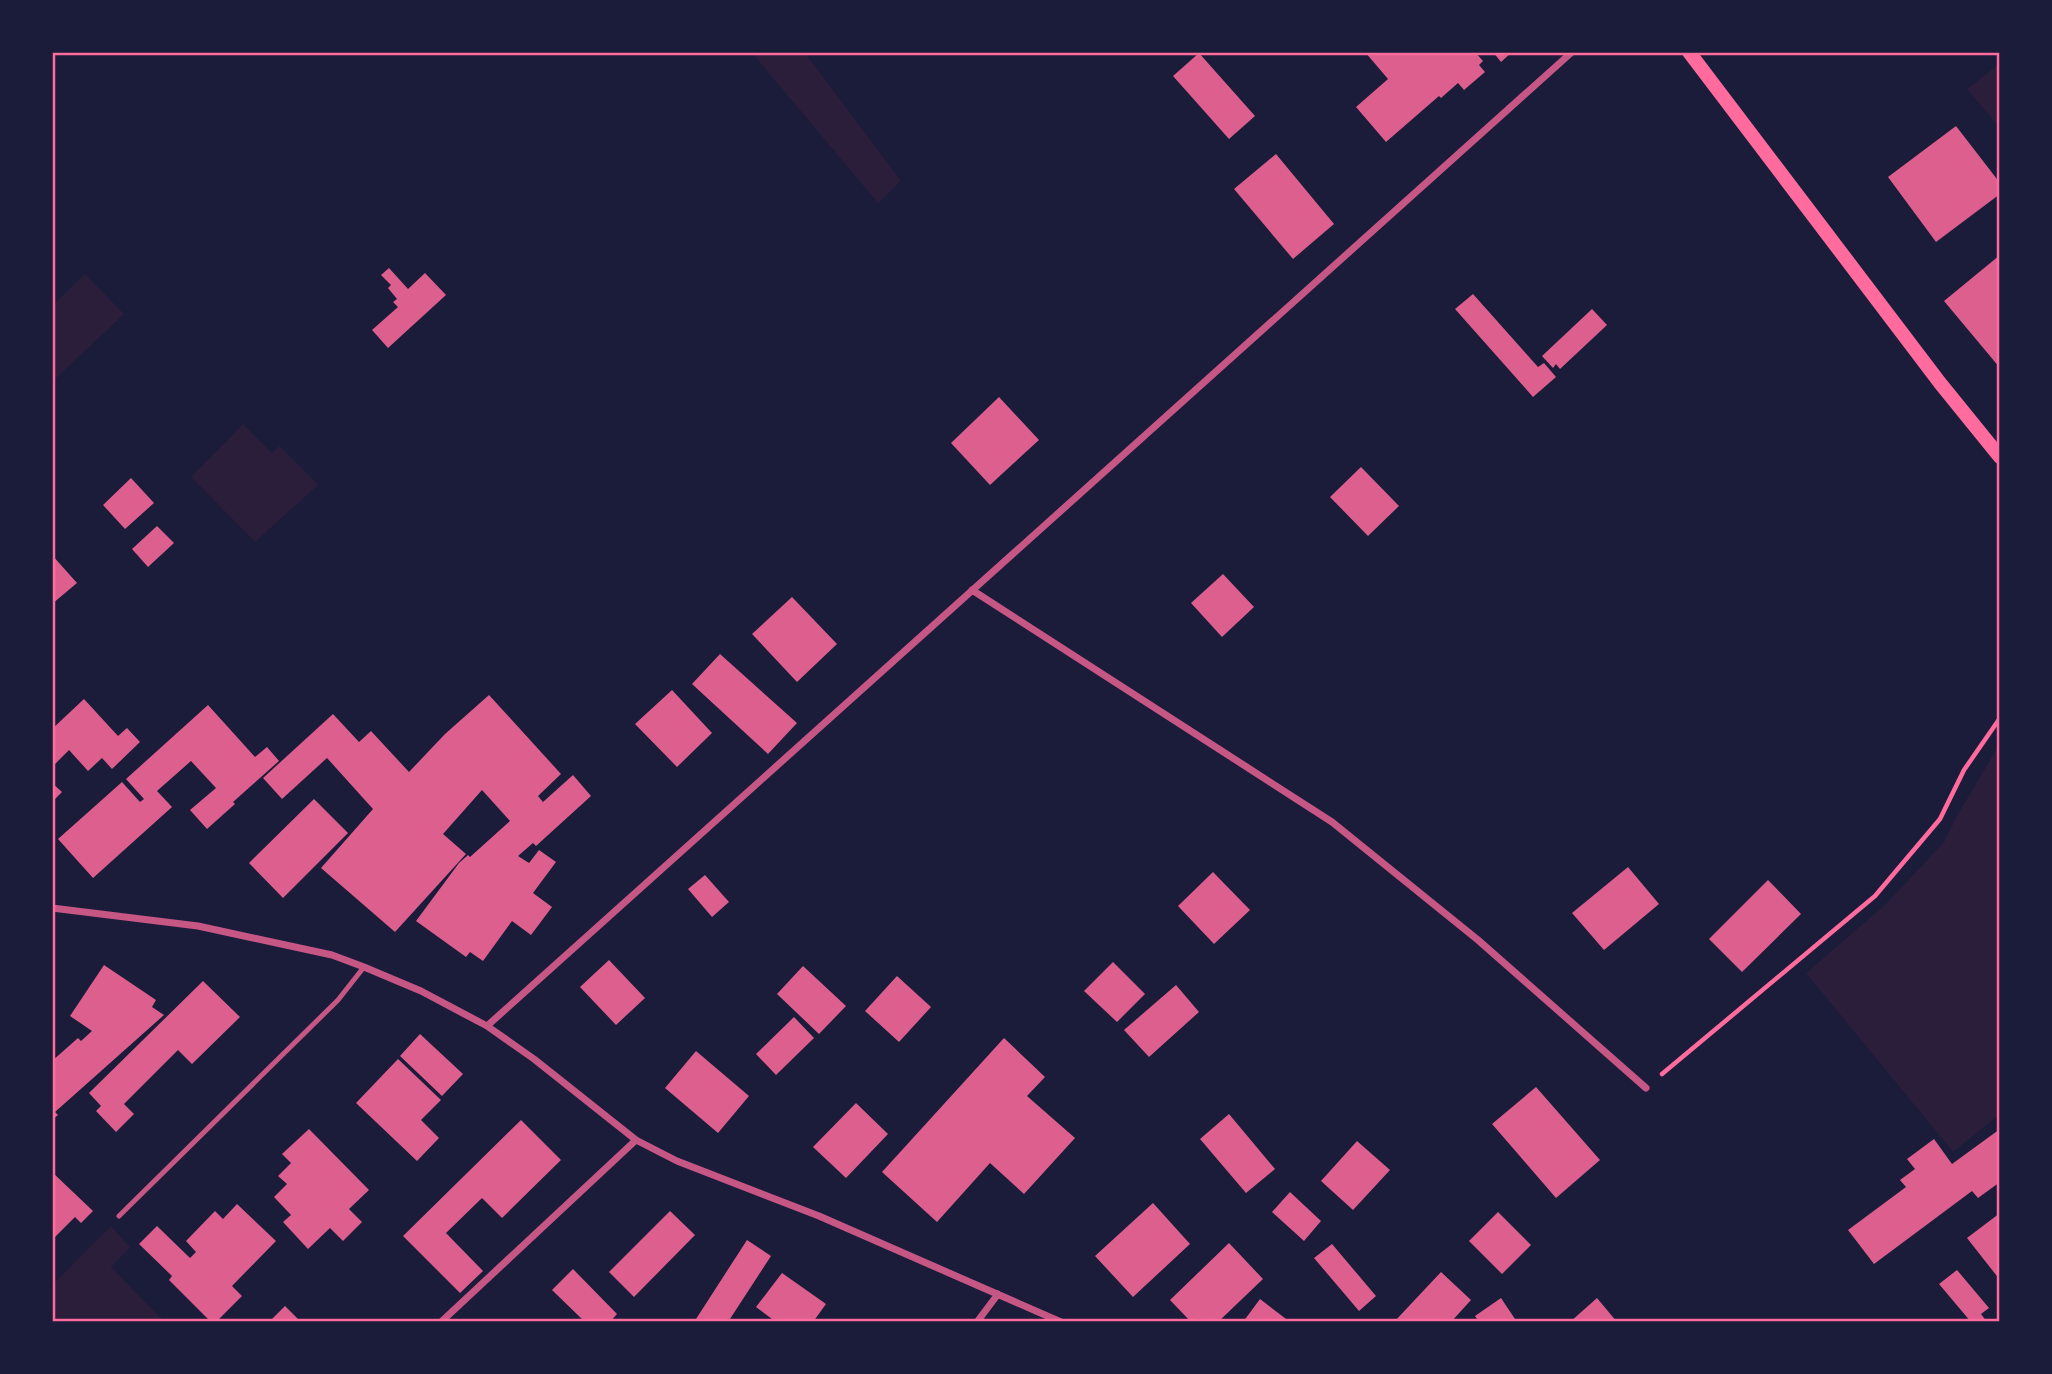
<svg xmlns="http://www.w3.org/2000/svg" width="2052" height="1374" viewBox="0 0 2052 1374" font-family="'Fira Sans Condensed',sans-serif">
  <rect width="100%" height="100%" fill="#1b1b3a"/>
  <!-- green -->
  <path fill="#2a1e3b" d="M752,53h53l96,128 -23,22z
    M1999,64v63l-32,-38z
    M85,274l39,40 -71,67v-76z
    M243,424l29,29 7,-7 39,39 -63,57 -64,-65z
    M1999,745v370l-46,37 -147,-179 79,-68 59,-63 14,-28z
    M111,1226l19,21 -19,20 53,54h-111v-37z"/>
  <!-- building -->
  <path fill="#dd5f8e" d="M1365,52h110l8,9 -4,4 6,7 -21,18 -6,-7 -17,15 -2,-2 -53,46 -30,-35 32,-28z
    M1493,52h19l-11,10z
    M1199,53l56,63 -26,23 -56,-63z
    M1956,126l44,57v11l-64,48 -48,-65z
    M1276,154l58,70 -41,35 -59,-70z
    M2000,255v113l-56,-67z
    M389,268l19,21 17,-16 21,22 -58,53 -16,-18 26,-23 -5,-5 4,-3 -9,-11 3,-3 -10,-10z
    M1473,294l65,73 6,-4 12,14 -23,20 -78,-88z
    M1592,309l15,16 -47,44 -4,-5 -3,4 -11,-12z
    M999,397l40,43 -49,45 -39,-42z
    M1361,467l38,39 -31,30 -38,-39z
    M131,478l23,25 -29,26 -22,-24z
    M157,526l17,17 -26,24 -16,-18z
    M52,555l25,28 -25,21z
    M1223,574l31,33 -32,30 -31,-34z
    M792,597l45,47 -40,38 -45,-48z
    M720,654l77,69 -29,31 -76,-70z
    M672,690l40,43 -35,34 -42,-43z
    M489,695l72,79 -23,22 5,6 30,-27 18,21 -55,50 -3,-3 -15,13 11,7 10,-13 17,12 -23,31 19,14 -21,28 -19,-14 -29,40 -13,-9 -4,5 -50,-36 43,-58 9,-8 2,2 40,-36 -28,-31 -39,44 23,20 -71,78 -74,-64 52,-59 -46,-51 -45,41 -19,-21 70,-64 26,28 12,-11 38,41 36,-38z
    M84,699l34,37 9,-8 13,14 -28,27 -10,-11 -14,13 -19,-21 -17,17v-38z
    M208,705l47,52 12,-10 12,14 -46,41 2,2 -28,25 -17,-19 26,-22 -25,-27 -34,30 15,16 -79,71 -35,-39 64,-57 18,20 4,-3 -18,-20z
    M52,783l10,9 -10,10z
    M314,799l34,34 -65,65 -34,-35z
    M1628,867l31,37 -55,46 -32,-37z
    M1213,872l37,38 -36,34 -36,-38z
    M705,875l24,27 -17,15 -24,-28z
    M1768,880l33,34 -59,58 -33,-33z
    M609,960l36,38 -29,27 -36,-38z
    M1113,962l32,32 -28,28 -33,-31z
    M104,965l52,35 -4,7 12,8 -109,97 3,3 -6,5v-59l26,-23 3,3 11,-10 -22,-15z
    M803,966l43,40 -27,28 -42,-40z
    M897,976l34,31 -32,35 -34,-31z
    M203,981l37,36 -48,47 -14,-14 -54,54 10,10 -18,18 -20,-21 5,-5 -12,-13z
    M1176,985l23,27 -50,45 -25,-27z
    M794,1017l20,21 -38,37 -20,-21z
    M420,1034l43,40 -21,22 -42,-40z
    M1004,1038l41,39 -18,19 48,42 -51,56 -34,-31 -53,59 -55,-50z
    M696,1051l53,45 -31,37 -53,-45z
    M398,1059l43,41 -20,20 18,18 -22,23 -61,-58z
    M1536,1087l64,73 -44,38 -64,-74z
    M856,1103l32,31 -42,44 -33,-31z
    M1229,1114l46,55 -29,24 -46,-54z
    M521,1120l40,40 -59,58 -20,-20 -36,35 37,38 -23,22 -57,-57z
    M309,1129l60,61 -20,19 13,13 -19,19 -13,-13 -22,21 -25,-27 8,-7 -17,-18 13,-13 -9,-8 13,-13 -9,-9z
    M2000,1129v53l-22,16 -6,-7 -98,73 -26,-34 58,-43 -6,-7 15,-11 -8,-10 27,-20 18,25z
    M1357,1141l33,29 -37,40 -32,-29z
    M52,1172l41,39 -12,12 -6,-6 -23,23z
    M1290,1192l31,29 -17,20 -32,-29z
    M1153,1203l37,41 -57,53 -38,-41z
    M237,1204l39,37 -44,45 10,10 -26,26h-5l-42,-42 3,-4 -33,-32 18,-18 33,32 6,-6 -10,-11 29,-30 8,8z
    M670,1211l25,24 -61,62 -25,-25z
    M1498,1212l33,33 -29,29 -33,-33z
    M2000,1213v67l-33,-42z
    M747,1240l24,16 -43,66h-28l-4,-3z
    M1229,1243l34,36 -45,43h-27l-21,-22z
    M1332,1244l44,52 -17,15 -45,-53z
    M573,1269l44,45 -7,8h-25l-33,-32z
    M1957,1270l32,38 -8,6 6,8h-16l-32,-38z
    M1441,1272l30,28 -20,22h-57z
    M782,1273l44,31 -13,18h-37l-20,-15z
    M1501,1298l16,24h-38l-4,-6z
    M1597,1298l20,24h-47z
    M1260,1299l30,23h-47z
    M285,1306l16,16h-32z"/>
  <g fill="none" stroke-linecap="round" stroke-linejoin="round">
    <!-- path -->
    <path stroke="#ff6b9d" stroke-width="4.5" d="M1662,1074l213,-178 65,-77 24,-49 36,-52"/>
    <!-- service -->
    <path stroke="#c65784" stroke-width="5" d="M119,1216l219,-216 26,-33"/>
    <!-- minor -->
    <path stroke="#c65784" stroke-width="7" d="M972,590l360,232 146,118 168,148
      M52,908l146,18 134,29 32,12 57,24 66,35 47,33 102,81 41,21 142,55 242,106
      M487,1026l1085,-974
      M441,1322l195,-182
      M977,1322l21,-28"/>
    <!-- secondary -->
    <path stroke="#ff6b9d" stroke-width="14" d="M1689,52l251,331 60,74"/>
  </g>
  <!-- border -->
  <rect width="2052" height="1374" fill="none" stroke="#1b1b3a" stroke-width="108"/>
  <rect x="54" y="54" width="1944" height="1266" fill="none" stroke="#ff6b9d" stroke-width="2.5"/>
</svg>
